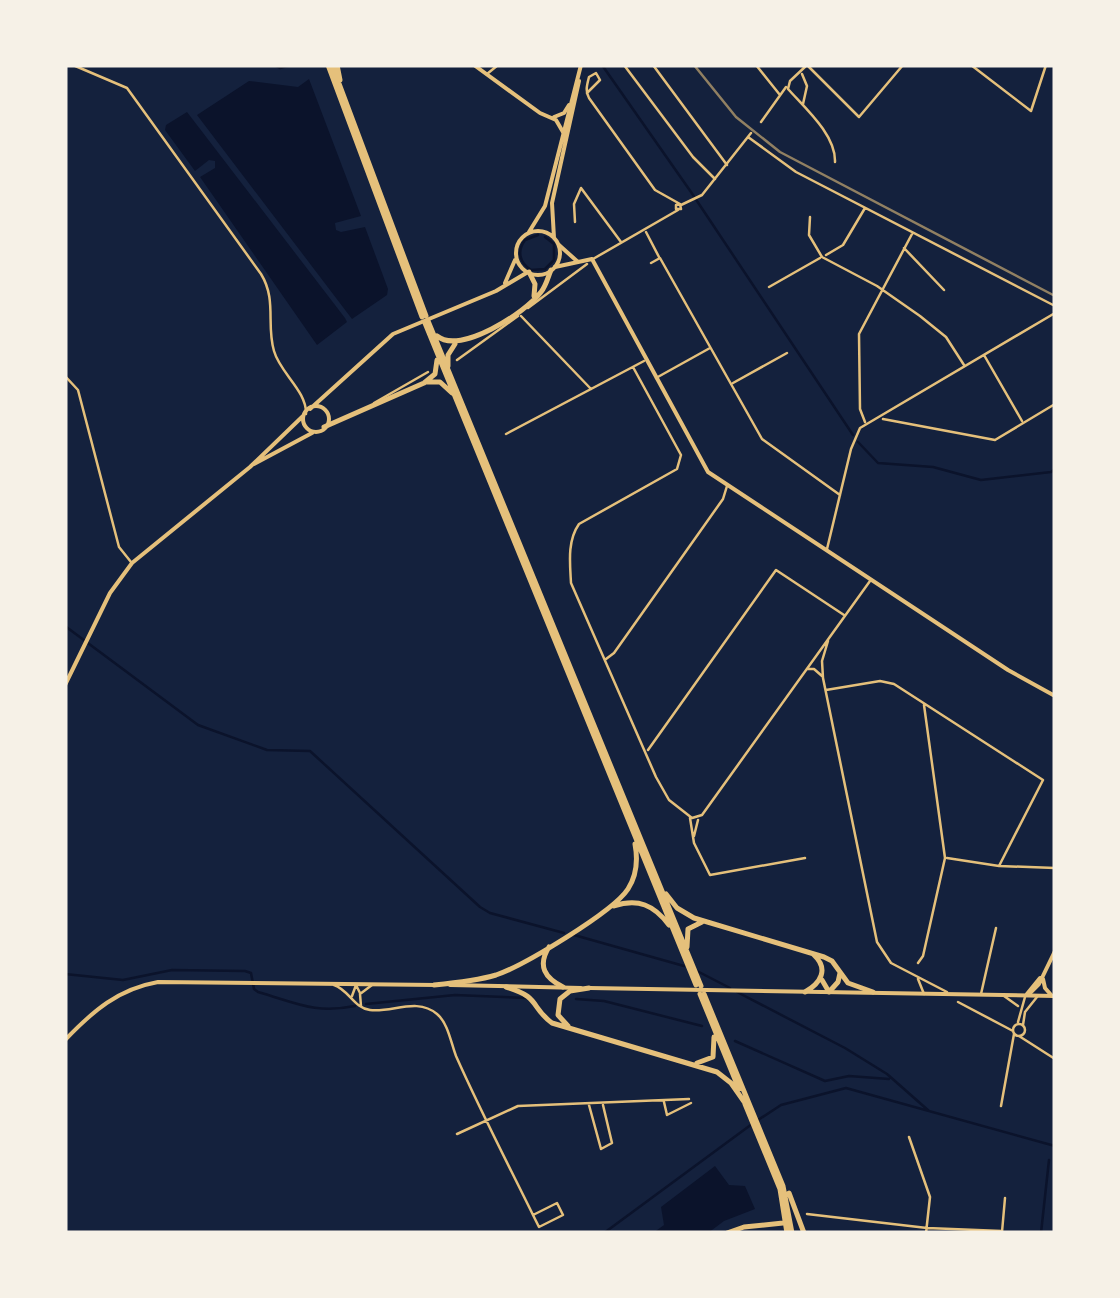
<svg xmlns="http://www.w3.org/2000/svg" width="1120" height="1298" viewBox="0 0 1120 1298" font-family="Karla,sans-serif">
  <rect width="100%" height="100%" fill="#14213d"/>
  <!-- water -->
  <path fill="#0b132b" d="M309,79l52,137 -26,7 1,7 5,2 24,-5 23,62 -1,6 -35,24 -155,-204 52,-34 49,6z
    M187,112l158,206 2,4 -30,23 -117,-168 15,-9v-7l-6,-1 -14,11 -30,-41 1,-5z
    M715,1166l14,19 16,1 10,23 -31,12 -16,12h-55l11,-8 -3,-18z"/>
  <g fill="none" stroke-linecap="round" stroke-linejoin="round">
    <!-- stream -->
    <path stroke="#0b132b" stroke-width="2.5" d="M274,65l6,3 11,-3
      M602,65l89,127 162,243
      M538,235l-13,5c-8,11 -6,22 6,30l14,-1 9,-9v-16l-9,-7
      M858,442l20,21 55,4 48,13 70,-8 4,-3
      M65,626l133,99 69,25 43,1 170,156 10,6 74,20
      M574,935l110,31
      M697,971l33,17
      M65,974l58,6 49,-10 73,1 6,2 3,16 4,3c39,11 56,22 97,14
      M737,992l108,56 42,26 42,37
      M576,999l28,2 98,25
      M366,1004l89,-9 73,3
      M735,1041l90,40 24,-5 40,3
      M758,1120l23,-15 65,-17 209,58
      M604,1233l148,-109
      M1041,1233l8,-73"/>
    <!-- minor -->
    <path stroke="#e5c07b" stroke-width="2.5" d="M73,65l54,23 134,186c16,26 5,50 13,77 6,22 33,40 32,63
      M624,65l69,92 22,22
      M653,65l74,100
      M756,65l24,30
      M807,65l52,52 44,-52
      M807,65l-17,16 -2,8c17,19 48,46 47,73
      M971,65l60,46 15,-46
      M487,74l11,-9
      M802,74l5,12 -4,18
      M587,93l13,-13 -4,-7 -7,4c-2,8 -4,14 0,21l66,92 25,14
      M761,122l25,-35
      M748,137l48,35 259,134
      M680,204l1,5h-5v-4z
      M681,205l21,-10 49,-62
      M810,217l-1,18 13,22 55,29 43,30 26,21 18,28
      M575,222l-1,-18 7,-16 40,54
      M646,232l13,25
      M904,248l40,42
      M826,255l17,-10 22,-37
      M593,259l85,-49
      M651,263l9,-5 102,181 78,56
      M769,287l51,-29
      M528,308l59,-44
      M521,316l70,73
      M984,355l38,66
      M457,360l61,-44
      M633,367l48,88 -4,14 -98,55c-12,17 -9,40 -8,59l85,194 13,23 23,18 10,-3 168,-234
      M65,376l13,14 41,157 12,15
      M656,378l54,-30
      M733,383l54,-30
      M374,403l54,-31
      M883,419l112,21 60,-36
      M865,422l-5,-13 -1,-75 53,-100
      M506,434l138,-73
      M827,549l24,-100 9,-21 195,-115
      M828,641l-6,20 1,17 54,264 14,21 56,29
      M606,659l8,-6 109,-154 4,-13
      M808,669h6l8,7
      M826,690l54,-9 14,3 149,96 -44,86
      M648,750l128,-180 68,45
      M690,818l4,25 16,32 95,-17
      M694,836l4,-16
      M947,858l52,8 56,2
      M918,963l5,-7 22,-98 -21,-153
      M918,979l6,15
      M334,985c15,5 20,23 36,25 22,3 47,-13 67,4 11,9 14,29 19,42 24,54 51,106 77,159l6,12 24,-12 -6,-12 -24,12
      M981,994l15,-66
      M352,996l4,-11 4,8
      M1004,996l14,10
      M958,1002l55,29
      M361,1006l-1,-12 12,-9
      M1018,1022l7,-25
      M1013 1030a6 6 0 1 1 12 0a6 6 0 1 1-12 0Z
      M1023,1025l2,-13 12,-15
      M1019,1036l36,23
      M664,1102l3,13 24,-12
      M589,1105l12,44 11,-6 -9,-38
      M1001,1106l13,-72
      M457,1134l61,-28 171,-7
      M909,1137l21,60 -4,36
      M807,1214l120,14 75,3
      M1002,1232l3,-34"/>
    <!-- tertiary -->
    <path stroke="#e5c07b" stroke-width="4" d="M474,65l66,48 16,7 7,12
      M554,117l10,-4 5,-8
      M559,245l19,17
      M555,267l37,-8 116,213 300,198 47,26
      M1043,979l2,9 7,8
      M1027,994l13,-16
      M1028,995l11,-11 16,-33"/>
    <!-- secondary -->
    <path stroke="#e5c07b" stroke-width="4" d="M516 253a22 22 0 1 1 44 0a22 22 0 1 1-44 0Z
      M529,232l16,-26 36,-141
      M554,238l-2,-35 27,-122
      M505,283l10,-23
      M303 419a13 13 0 1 1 26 0a13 13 0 1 1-26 0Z
      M310,409l83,-75 103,-43 32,-19
      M254,464l58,-31
      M65,685l45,-92 22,-30 118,-96 53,-51
      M450,985l131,3
      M590,988l465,8
      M65,1040c28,-29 53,-51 93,-58l278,3"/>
    <!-- trunk -->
    <path stroke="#e5c07b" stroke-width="5" d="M328,65l94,252
      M332,65l94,251
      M337,65l3,15
      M529,272l6,12 -1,12
      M428,321l273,665
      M425,323l271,662
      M437,336c23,19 88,-23 104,-44 5,-6 7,-15 10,-22
      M448,366v-11l7,-11
      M427,382h13l12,11
      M324,427l100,-44 11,-9 2,-14
      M666,894l11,14 17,10 130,39 8,4 16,22 25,9
      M614,906c24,-8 40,-1 55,19
      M549,947c-12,19 -4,31 14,40
      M687,947l1,-18 14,-7
      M822,980l7,12 9,-10 2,-9
      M434,985c21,-2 42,-4 62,-10 27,-9 117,-63 132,-86 9,-14 10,-29 7,-45
      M506,987c35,10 24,20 46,36l165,49 14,11 14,20
      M805,992c16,-9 24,-23 9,-37
      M700,994l39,95
      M704,994l79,192 9,47
      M568,1026l-10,-11 2,-16 10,-8 19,-3
      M697,1063l16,-6 1,-20
      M745,1104l35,85 7,44
      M789,1193l15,40
      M727,1233l17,-6 39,-4"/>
    <!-- rail -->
    <path stroke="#918062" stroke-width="2.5" d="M694,65l42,52 44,35 275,144"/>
  </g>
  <!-- border -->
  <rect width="1120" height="1298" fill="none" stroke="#f6f1e7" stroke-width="135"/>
</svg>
